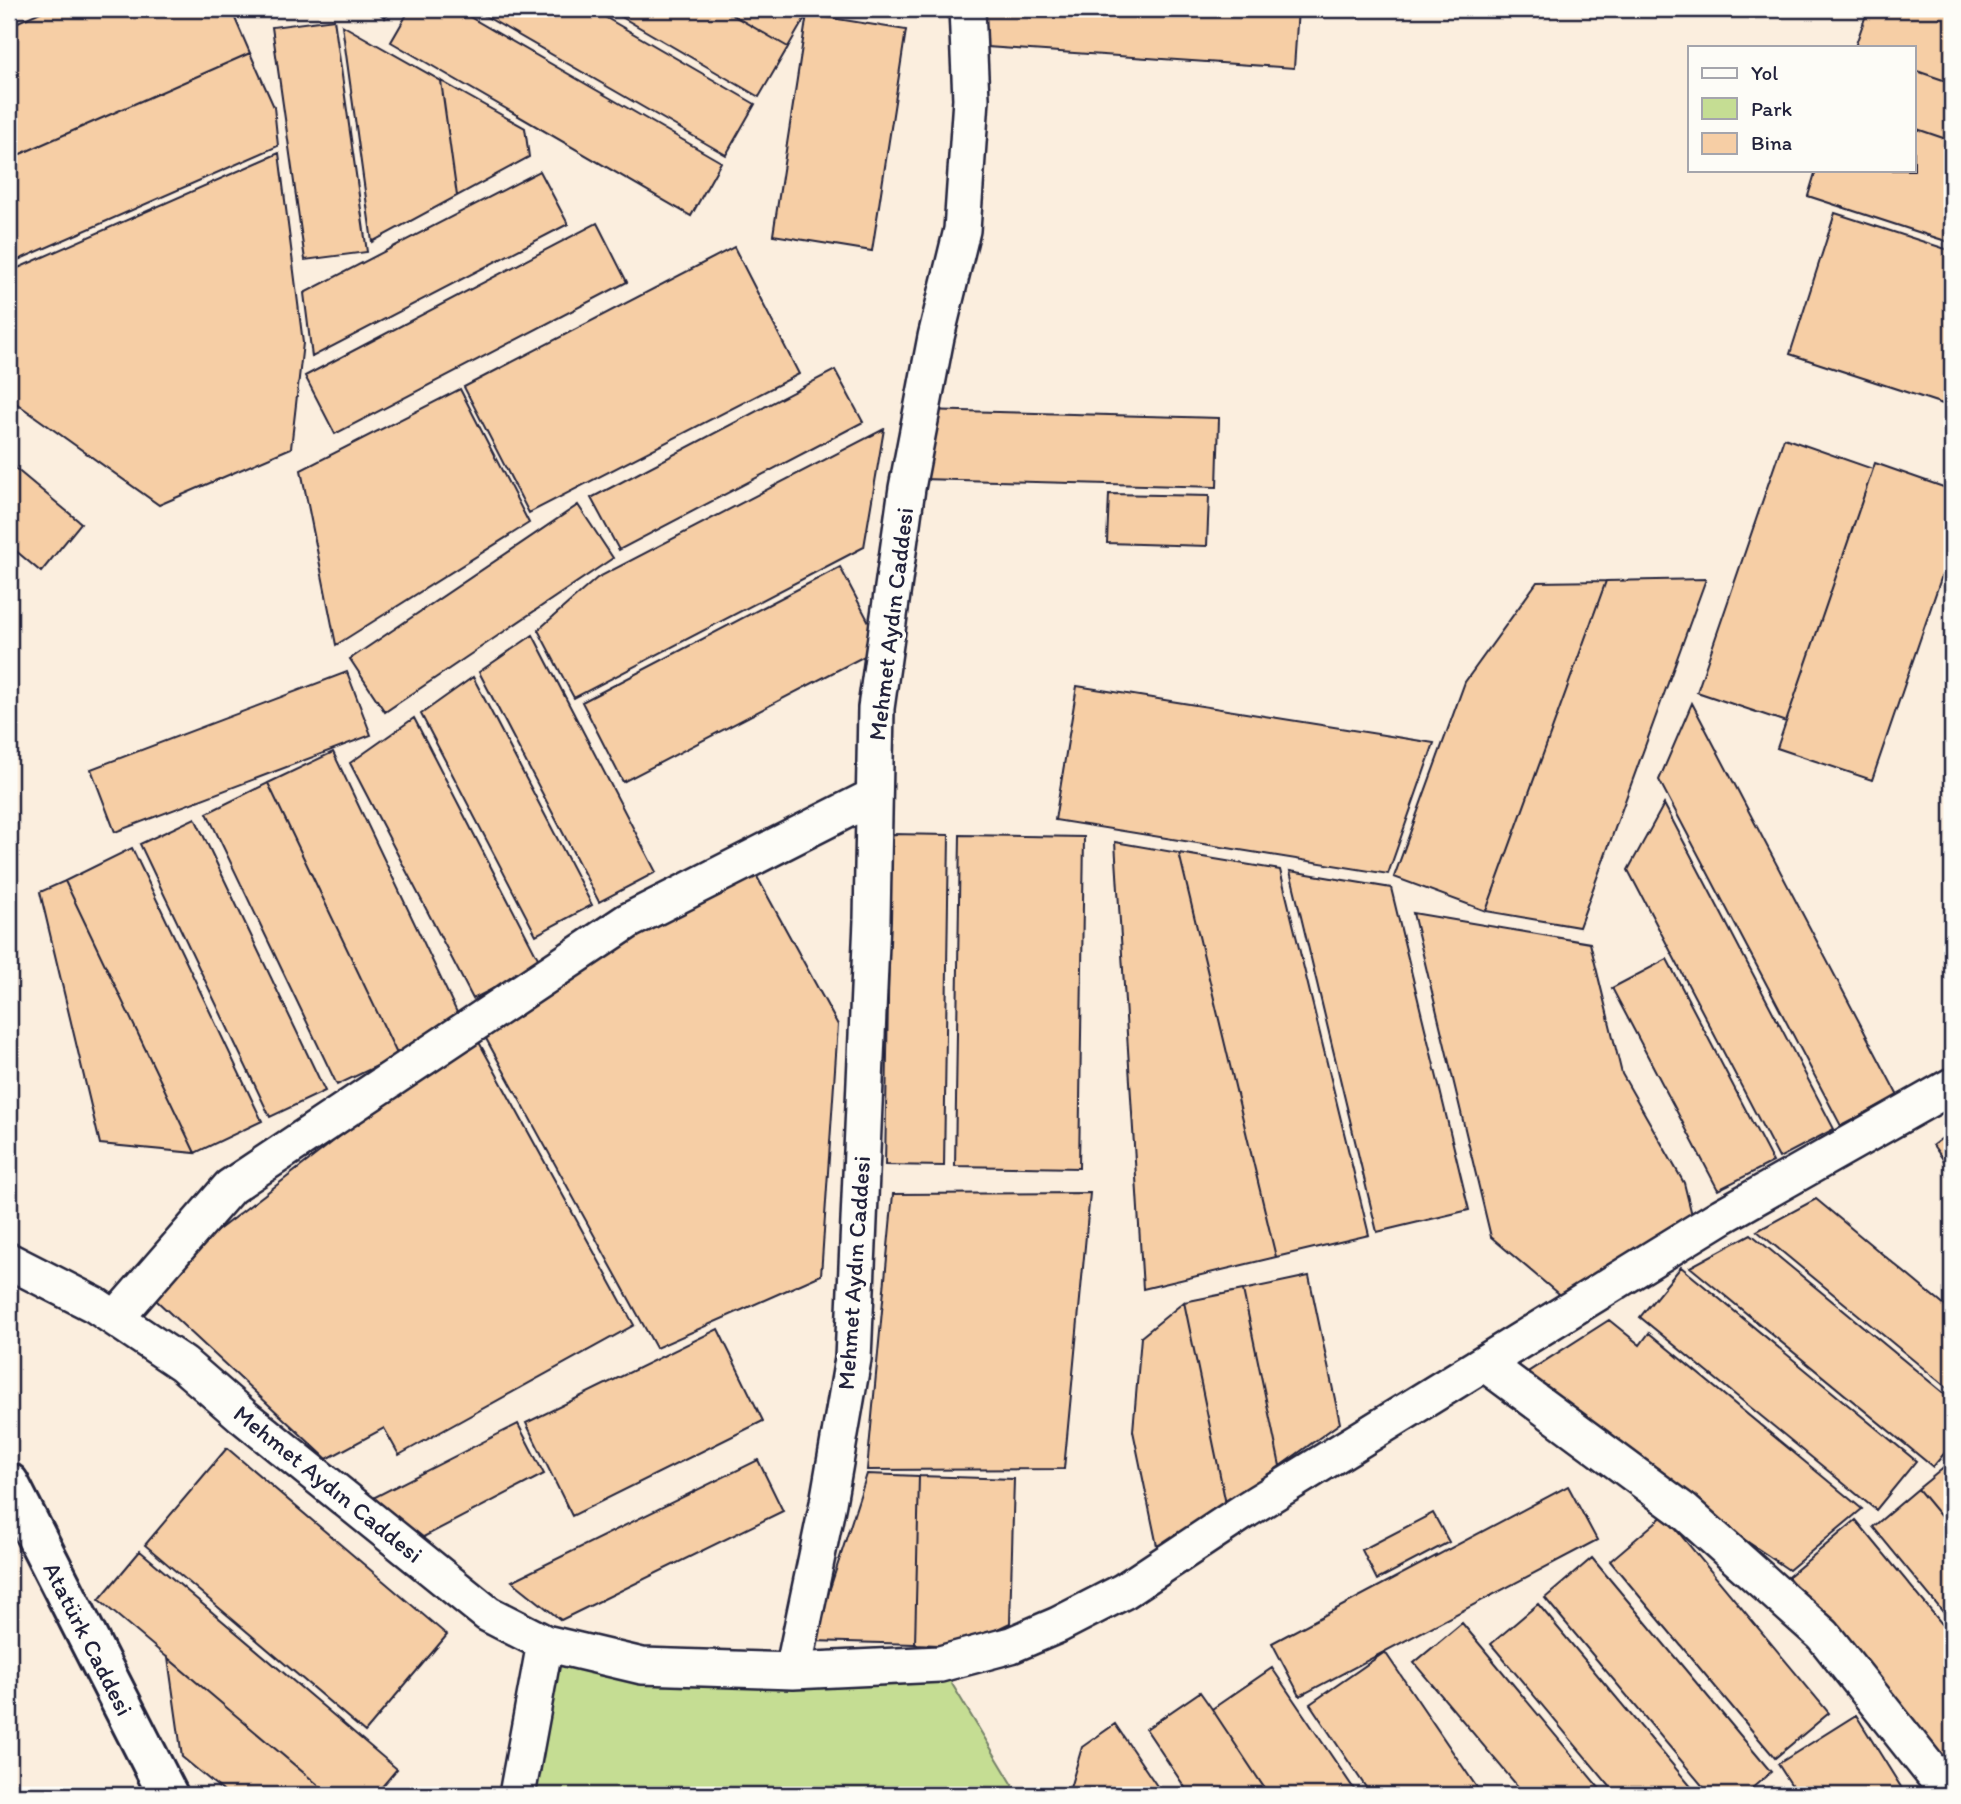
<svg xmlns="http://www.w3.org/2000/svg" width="1961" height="1804" viewBox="0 0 1961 1804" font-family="Itim,sans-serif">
  <rect width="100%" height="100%" fill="#fbeede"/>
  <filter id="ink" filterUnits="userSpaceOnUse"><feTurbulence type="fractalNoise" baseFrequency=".0143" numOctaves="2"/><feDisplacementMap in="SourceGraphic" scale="14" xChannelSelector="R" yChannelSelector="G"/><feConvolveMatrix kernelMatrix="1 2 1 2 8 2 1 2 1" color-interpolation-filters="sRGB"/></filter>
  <g filter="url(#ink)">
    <!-- green -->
    <path fill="#c5dd93" stroke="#748067" stroke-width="2" d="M545,1643l97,23 298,-2 79,131h-502z"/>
    <!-- building -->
    <path fill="#f6cea5" stroke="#22223b" stroke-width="2" d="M47,9h184l19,44 -241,106v-133z
      M374,9h19l-8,9z
      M410,9h46l265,153 -30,54 -300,-174z
      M473,9h118l164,95 -29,51z
      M608,9h114l66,38 -29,50z
      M722,9h88l-22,38z
      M984,9h314l-4,59 -307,-21z
      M1868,9h75l9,3v71l-38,-13v-23h-59z
      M807,14l99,16 -34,221 -99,-16z
      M334,19l33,233 -62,8 -33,-233z
      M342,25l99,56 16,115 -85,46z
      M250,53l24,54 4,39 -269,118v-105z
      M1914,70l38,13v58l-38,-13z
      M441,81l84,47 4,29 -72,39z
      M1914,128l38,13v102l-144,-47 8,-26h98z
      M279,153l24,190 -12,105 -132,57 -150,-107v-126z
      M540,171l28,53 -256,133 -8,-64z
      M1835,213l117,38v156l-162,-53z
      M597,223l30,59 -292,152 -30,-58z
      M734,247l65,127 -270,139 -65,-126z
      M835,370l28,52 -244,128 -28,-52z
      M460,389l69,134 -193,122 -35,-175z
      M923,410l296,8 -2,69 -296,-8z
      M884,429l-20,118 -290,151 -36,-68 59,-52z
      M1784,438l89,31 -87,253 -89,-30z
      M9,463l72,60 -40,49 -32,-27z
      M1875,463l77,27v56l-80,234 -95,-32z
      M1109,494l100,2 -2,50 -100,-3z
      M578,505l35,53 -228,154 -35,-53z
      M840,567l42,80 -259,135 -41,-80z
      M1706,579l-127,348 -93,-16 120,-330z
      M1606,581l-120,330 -92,-34 71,-195 72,-100z
      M533,635l123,237 -57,30 -120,-230z
      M347,672l24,63 -256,97 -24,-63z
      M473,677l119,228 -56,30 -115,-221z
      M1077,686l357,57 -46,131 -333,-54z
      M1692,703l206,393 -57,30 -182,-346z
      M414,718l127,246 -68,35 -123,-236z
      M333,752l130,273 -65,31 -130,-273z
      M268,783l130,273 -61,29 -130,-272z
      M1664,804l170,325 -55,29 -151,-288z
      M195,818l130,273 -55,26 -130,-273z
      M891,834l58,1 -5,331 -59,-1z
      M960,835l124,2 -5,331 -124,-2z
      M1115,842l64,11 97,404 -133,32z
      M132,848l130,273 -67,32 -130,-272z
      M1179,853l101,17 89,365 -93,22z
      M749,862l89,163 -17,250 -165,73 -178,-324z
      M1290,871l101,17 78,322 -92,22z
      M65,881l130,272 -95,-9 -60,-252z
      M1413,913l177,30 32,131 62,109 8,32 -129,83 -72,-61z
      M1667,959l106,203 -55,28 -106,-202z
      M474,1033l160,292 -235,130 -15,-27 -57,31 -184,-171z
      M1952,1131v41l-19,-27z
      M1090,1193l-26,276 -197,1 26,-276z
      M1816,1199l136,113v80l-195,-161z
      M1751,1234l201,166v44l-19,23 -243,-200z
      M1681,1267l235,194 -40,49 -236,-193z
      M1309,1276l31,147 -60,43 -37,-176z
      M1243,1290l37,176 -54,38 -42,-202z
      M1184,1302l42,202 -51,37 -18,5 -24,-115 8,-94z
      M1609,1320l31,25 9,-12 213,176 -73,61 -277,-188z
      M718,1329l45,92 -191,95 -46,-93z
      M518,1424l26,50 -134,70 -41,-44z
      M227,1448l220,187 -82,97 -220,-187z
      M758,1460l25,51 -222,109 -49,-39z
      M1952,1461v69l-34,-41z
      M867,1474l52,2 -4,168 -102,-3z
      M919,1476l95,3 -4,144 -48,23 -47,-2z
      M1568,1486l29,54 -297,156 -28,-53z
      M1918,1489l34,41v93l-79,-96z
      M1433,1513l16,29 -72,38 -15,-30z
      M1664,1515l165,198 -54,45 -165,-197z
      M1856,1520l96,116v140l-164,-199z
      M140,1551l257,218 -22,26h-45l-231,-195z
      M1592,1558l179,214 -27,23h-34l-165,-197z
      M1538,1604l160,191h-81l-126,-151z
      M1462,1623l143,172h-80l-111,-132z
      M1385,1652l97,143h-111l-61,-91z
      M168,1658l162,137h-102l-46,-38z
      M1272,1668l86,127h-89l-57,-86z
      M1200,1692l12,17 57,86h-79l-44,-66z
      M1856,1715l50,80h-108l-20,-31z
      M1115,1724l48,71h-95l14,-48z"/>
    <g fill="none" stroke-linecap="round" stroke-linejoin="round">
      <!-- minor casing -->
      <g stroke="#22223b" stroke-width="40">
        <path id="minor" d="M9,1261l86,44 88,59 61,53 244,197 57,29 97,23 151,5 35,-168 25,-144 19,-439 4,-212 31,-220 29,-151 26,-107 9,-131 -4,-90
          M116,1318l114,-131 398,-266 246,-125
          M1484,1363l200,148 139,124 127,160
          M793,1671l147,-7 71,-19 47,-20 66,-34 122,-81 476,-294 230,-130
          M517,1795l28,-152"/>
      </g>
      <!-- tertiary casing -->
      <g stroke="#22223b" stroke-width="44">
        <path id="tertiary" d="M9,1483l159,312"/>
      </g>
      <!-- minor -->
      <use href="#minor" stroke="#fdfcf7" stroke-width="35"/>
      <!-- tertiary -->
      <use href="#tertiary" stroke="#fdfcf7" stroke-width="38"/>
    </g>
  </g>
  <g text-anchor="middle" stroke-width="7" stroke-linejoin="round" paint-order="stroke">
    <!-- street labels -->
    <g font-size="24" fill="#22223b" stroke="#fdfcf7">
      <text transform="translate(891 624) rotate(-83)" y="8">Mehmet Aydın Caddesi</text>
      <text transform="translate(854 1273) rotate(-86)" y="8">Mehmet Aydın Caddesi</text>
      <text transform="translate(328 1484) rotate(39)" y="8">Mehmet Aydın Caddesi</text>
      <text transform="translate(88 1639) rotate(63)" y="8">Atatürk Caddesi</text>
    </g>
  </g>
  <!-- margin -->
  <rect width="1961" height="1804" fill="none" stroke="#fdfcf7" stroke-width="35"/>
  <rect x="18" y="18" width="1926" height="1769" fill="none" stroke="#22223b" stroke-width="2.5" filter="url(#ink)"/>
  <!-- legend -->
  <rect x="1688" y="46" width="228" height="126" fill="#fdfcf7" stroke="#a5a5ac" stroke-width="2"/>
  <rect x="1702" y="68" width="35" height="10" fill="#fdfcf7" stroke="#a5a5ac" stroke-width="2"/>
  <text x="1751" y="80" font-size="21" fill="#22223b">Yol</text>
  <rect x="1702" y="98" width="35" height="21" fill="#c5dd93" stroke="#a5a5ac" stroke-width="2"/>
  <text x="1751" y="116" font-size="21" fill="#22223b">Park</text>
  <rect x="1702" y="133" width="35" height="21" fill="#f6cea5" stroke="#a5a5ac" stroke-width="2"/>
  <text x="1751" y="150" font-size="21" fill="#22223b">Bina</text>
</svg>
